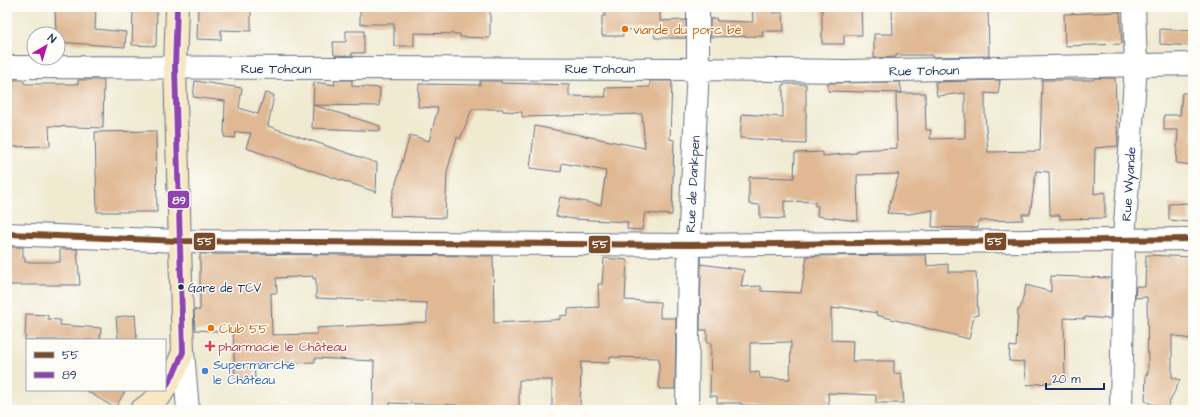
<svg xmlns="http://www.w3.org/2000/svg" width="1200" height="417" viewBox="0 0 1200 417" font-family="'Architects Daughter',sans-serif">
  <rect width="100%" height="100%" fill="#fdfcf7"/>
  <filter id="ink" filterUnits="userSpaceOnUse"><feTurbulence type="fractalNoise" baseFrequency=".025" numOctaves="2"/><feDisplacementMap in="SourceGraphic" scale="8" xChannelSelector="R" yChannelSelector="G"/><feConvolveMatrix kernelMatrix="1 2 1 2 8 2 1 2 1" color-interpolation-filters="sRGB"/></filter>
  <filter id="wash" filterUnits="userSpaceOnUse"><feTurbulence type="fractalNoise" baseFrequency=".012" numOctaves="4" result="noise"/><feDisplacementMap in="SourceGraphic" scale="16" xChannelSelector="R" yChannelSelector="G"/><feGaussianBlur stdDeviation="0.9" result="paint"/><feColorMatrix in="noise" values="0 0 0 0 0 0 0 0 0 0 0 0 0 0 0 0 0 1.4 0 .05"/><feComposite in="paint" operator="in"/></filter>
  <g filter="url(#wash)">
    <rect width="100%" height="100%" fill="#f0ead1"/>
    <g id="blocks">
      <!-- building -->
      <path fill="#e0b994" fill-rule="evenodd" d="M55,7h41l-1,22 31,3 -1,15 -67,-5v-8h-2z
        M198,7h53v24l-30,-1v10l-24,-1z
        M360,7h130v31l-30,-1v-3l-46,-1v13h-20v-22h-34z
        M605,7h55v14l26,-1v18h-31l-1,-9 -31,1v6h-21v-20h3z
        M752,7h21v6h10l1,18h-22l1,5 -53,1v-18l6,-1 1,3 36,1z
        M822,7h39l1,28h-18v9h-22z
        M922,7h66l1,49 -57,1v-2h-36v2l-22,1v-24h19l-1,-26z
        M133,9l24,1 -1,36 -24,-1z
        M1120,12l2,32 -57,2 -1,-32z
        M1160,29l33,2v15l-33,-2z
        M346,31h18v22h-12v3l-18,-1 -1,-13h13z
        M1094,78h21l3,68 -23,2 -1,46 11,-2v26l-45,1v-4h-10l-1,-43 -13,-1 -6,43h-8l1,6 -45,1v7l-46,-1 1,-17 -24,4 -22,-1 12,-39 -42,1 1,46 -41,-5 1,-10h-3v-4l-31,-1v18l-24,-1v-13l-11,-1v-27l45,1 1,-25 28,-1v4l34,-3v-3l40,-2 -1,-55h29l1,37h5l-1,9 35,-1v-45l-28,3 -2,-14 65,-2 -2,14 -13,-1v22l3,37 52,-1 2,-71h52z
        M7,80h16l2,4h53v-4h26l-1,48 -54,-2 1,20 -43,1z
        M334,80h18v6l28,2 -1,18 -66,-1 1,-23 21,3z
        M195,81l47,7 -3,20 19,6 7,-21 9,2 -6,31 109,37 -1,29 -130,-44 5,-15 -15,-1 -1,6 -11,-1 1,-36 -32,-4z
        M480,81h21v2l68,2v11l37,1 -1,-9 45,-1v-6h22l-2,58 4,1 -2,75 -27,-2 -3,17 -15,-1 1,-7 -55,-3 -17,-3 4,-19 41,8 5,-34 -44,-8 -1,9 -31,-4 5,-42 110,22 -3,-34 -120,3v-5l-19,-1v-2h-31l-12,30 -3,-2 -10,35 -2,46 -55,-2 1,-16 19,-65 19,6 9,-33 -20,-1 1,-23 61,1z
        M900,82l2,11 -74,-2v-8z
        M783,84h23v60l-23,-1v-2l-43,-3 2,-24 41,3z
        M1182,93h11v72l-17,-2 2,-33h-14v-15h16z
        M313,105l67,21v5l-68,-3z
        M156,131l1,81h-60l-2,-80z
        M1188,203l1,19 -20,-2v-16z
        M7,247h16v11l2,-1v5h35v-13h17l3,36h-73z
        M200,254l293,2 1,67 58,-3 8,-1v-3l8,-1v-6l31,-2 -1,-23h4l2,-26 23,2 -2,40 35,2v16h16l-1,71h-16v-31l-49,-1 -1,6 -28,-1 -1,46 -28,-1v-27h-33v29l-35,-1v2h-28v-5l-66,-2 -1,6 -16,-1 1,-47 -59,-3v4l-61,2 1,14h-20l-2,-46 -38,-2 -1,-20h6zM313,276v3l3,-1v20l111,5v19l-110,6v6l-45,1 -1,-42h6l-1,-15z
        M926,255l1,11 21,-2v8h28l2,43 -4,1 -5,23 -93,-24 1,-2 -37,-6 -1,2 -8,-1v32l22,1 -1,20h42v13l7,-1 3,30h-28v-8l-48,-2 1,17h-63v-4l-25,-1v-2h-24v-7h-7l1,-53h-4v-13h-7l1,-66 43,6 -3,17 20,-1v5l40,2 6,-37zM791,342l-1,37 -30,-1 -1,-6 -9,1v-30z
        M1146,255l47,2v69l-4,13 -17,-4v42l8,3 -14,30 -21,-9 1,-27h2l-1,-77 -12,1 1,-12 9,1z
        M1051,276l60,2 -1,41 -25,-2v2l-21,-1 1,63 -38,4 -3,-23 -15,-1 1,-15 6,1 2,-38h2l6,-24 25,7z
        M26,314l22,1v4l12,1v5l41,3 -1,12h-75z
        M135,315l2,25h-19l-2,-23z
        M85,390h41l-11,18z"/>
    </g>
  </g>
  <g filter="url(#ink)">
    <use href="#blocks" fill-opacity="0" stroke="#667086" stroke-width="1"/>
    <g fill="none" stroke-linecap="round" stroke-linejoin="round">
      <!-- street casing -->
      <g stroke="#667086" stroke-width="24">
        <path id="street" d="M7,67l691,2 147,2 348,-7
          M7,234l173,7 509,4 504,-6
          M183,352l5,58
          M687,410l2,-165 9,-176v-62
          M1121,410l3,-171 12,-174 -2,-58"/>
      </g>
      <!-- secondary casing -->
      <g stroke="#667086" stroke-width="24">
        <path id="secondary" d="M165,388l10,-17 8,-19 -8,-285 2,-60
          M141,410l20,-15 3,-5"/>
      </g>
      <!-- street -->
      <use href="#street" stroke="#fff" stroke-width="22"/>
      <!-- secondary -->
      <use href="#secondary" stroke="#f7e8c3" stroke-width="22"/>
      <!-- bus-1 casing -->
      <g stroke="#fdfcf7" stroke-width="9">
        <path id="bus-1" d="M7,234l173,7 509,4 504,-6"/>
      </g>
      <!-- bus-2 casing -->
      <g stroke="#fdfcf7" stroke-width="9">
        <path id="bus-2" d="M165,388l10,-17 8,-19 -8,-285 2,-60"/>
      </g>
      <!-- bus-1 -->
      <use href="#bus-1" stroke="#7a4b2a" stroke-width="6"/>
      <!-- bus-2 -->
      <use href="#bus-2" stroke="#8e44ad" stroke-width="6"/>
    </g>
  </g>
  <!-- markers -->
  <g fill="#e8710a" stroke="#fdfcf7" stroke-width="1.5">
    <circle cx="625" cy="29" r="4"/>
    <circle cx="211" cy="328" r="4"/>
  </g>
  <circle fill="#1b2f5e" stroke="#fdfcf7" stroke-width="1.5" cx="181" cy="287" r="3.5"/>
  <path fill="#e0444e" stroke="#fdfcf7" stroke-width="1.5" d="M208 340h4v4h4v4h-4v4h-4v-4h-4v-4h4z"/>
  <circle fill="#3f7fe0" stroke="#fdfcf7" stroke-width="1.5" cx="205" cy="371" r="4"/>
  <g text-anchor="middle" stroke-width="3" stroke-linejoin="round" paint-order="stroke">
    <!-- bus labels -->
    <g font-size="12" fill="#1b2f5e" stroke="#fdfcf7" text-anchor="start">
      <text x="188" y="292">Gare de TCV</text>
    </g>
    <!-- food labels -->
    <g font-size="13" fill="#c56008" stroke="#fdfcf7" text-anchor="start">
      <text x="633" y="34">viande du porc bè</text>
      <text x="219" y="333">Club 55</text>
    </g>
    <!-- street labels -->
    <g font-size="13" fill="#1b2f5e" stroke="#fdfcf7">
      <text x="276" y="73">Rue Tohoun</text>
      <text x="600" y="73">Rue Tohoun</text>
      <text transform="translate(924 70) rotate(-1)" y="5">Rue Tohoun</text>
      <text transform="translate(692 184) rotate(-87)" y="5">Rue de Dankpen</text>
      <text transform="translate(1128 184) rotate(-86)" y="5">Rue Wyande</text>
    </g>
    <!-- health labels -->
    <g font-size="13" fill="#be3a42" stroke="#fdfcf7" text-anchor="start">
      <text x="218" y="351">pharmacie le Château</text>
    </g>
    <!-- shop labels -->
    <g font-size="13" fill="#366cbe" stroke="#fdfcf7" text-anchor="start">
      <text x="213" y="369">Supermarché<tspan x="213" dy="15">le Château</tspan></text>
    </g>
  </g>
  <g stroke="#fdfcf7" stroke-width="1.5">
    <rect x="167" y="190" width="23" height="19" rx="4" fill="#8e44ad"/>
    <rect x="193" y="232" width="23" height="19" rx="4" fill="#7a4b2a"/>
    <rect x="984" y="232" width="23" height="19" rx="4" fill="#7a4b2a"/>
    <rect x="588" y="235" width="23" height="19" rx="4" fill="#7a4b2a"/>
  </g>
  <g font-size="11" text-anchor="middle" font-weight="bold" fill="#fff">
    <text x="179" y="204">89</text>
    <text x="205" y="245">55</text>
    <text x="995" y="245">55</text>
    <text x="600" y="248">55</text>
  </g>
  <!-- margin -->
  <rect width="1200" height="417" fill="none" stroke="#fdfcf7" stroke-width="24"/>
  <!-- legend -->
  <rect x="26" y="339" width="140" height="52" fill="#fdfcf7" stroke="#a3aaba"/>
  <rect x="34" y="352" width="20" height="6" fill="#7a4b2a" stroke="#a3aaba"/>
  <text x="62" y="359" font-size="12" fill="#1b2f5e">55</text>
  <rect x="34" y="372" width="20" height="6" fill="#8e44ad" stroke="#a3aaba"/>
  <text x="62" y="379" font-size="12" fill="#1b2f5e">89</text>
  <!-- north arrow -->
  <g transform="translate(46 46) rotate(38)"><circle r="19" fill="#fdfcf7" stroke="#a3aaba"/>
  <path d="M0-3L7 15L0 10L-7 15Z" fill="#b5179e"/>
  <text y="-6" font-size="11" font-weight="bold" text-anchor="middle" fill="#1b2f5e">N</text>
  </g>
  <!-- scale -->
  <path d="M1046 383v6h58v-6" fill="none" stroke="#1b2f5e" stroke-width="2"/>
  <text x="1052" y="383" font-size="12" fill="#1b2f5e" stroke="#fdfcf7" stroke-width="3" paint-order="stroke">20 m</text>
</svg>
